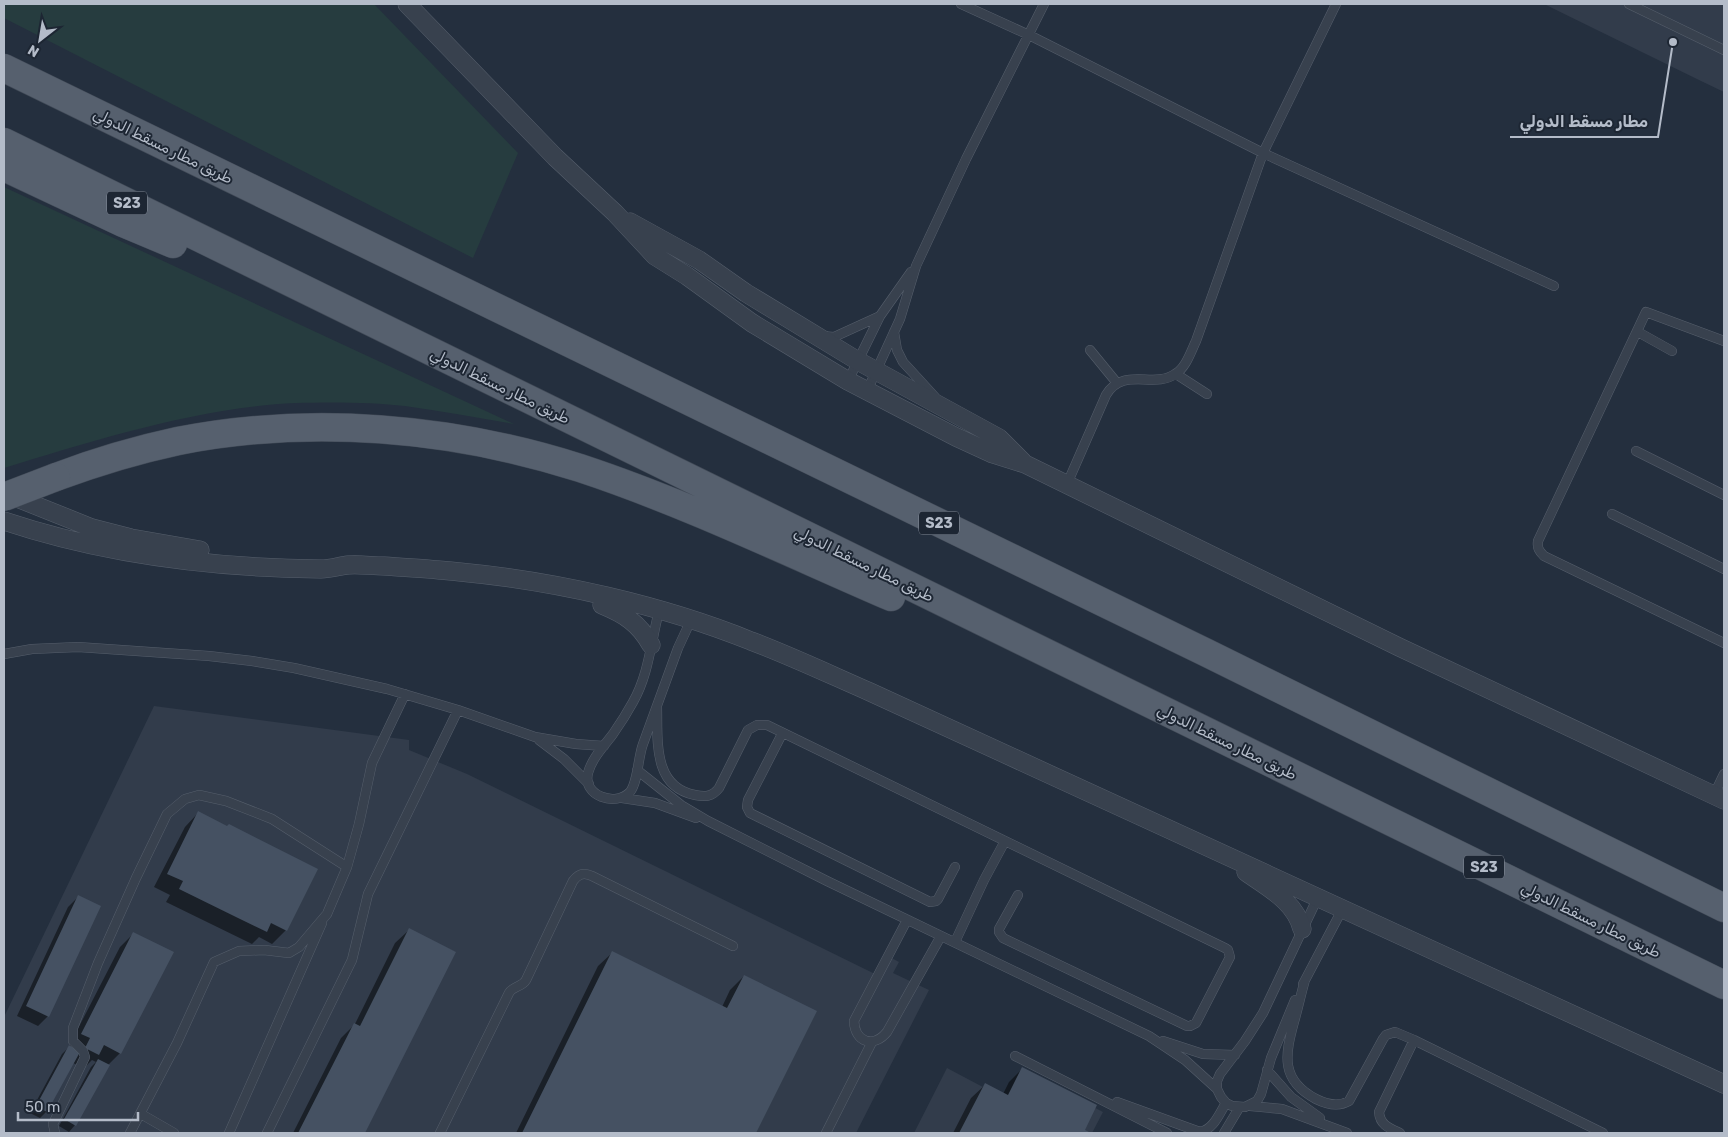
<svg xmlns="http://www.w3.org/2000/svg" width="1728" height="1137" viewBox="0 0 1728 1137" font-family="Rubik,Vazirmatn,sans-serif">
  <rect width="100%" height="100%" fill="#242f3e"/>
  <!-- airport -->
  <path fill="#323c4b" d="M1544,4h180v88l-25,-12z
    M154,706l255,34v10l58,24 408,200 11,-19 13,7 -6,11 36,17 -73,143h-852v-116z
    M947,1068l66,35 15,-30 75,39 -11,21h-178z"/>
  <!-- green -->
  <path fill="#263c3f" d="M4,4h370l144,149 -45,105 -469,-240z
    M4,187l510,237c-36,-6 -72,-13 -109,-18 -32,-4 -76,-4 -109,-3 -96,4 -201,37 -292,65z"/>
  <!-- shadow -->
  <path fill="#0007" d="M198,813l88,117 -14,14 -13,-7 -7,7 -86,-42 4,-7 -16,-8 31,-60z
    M78,897l-30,119 -10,10 -21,-10 51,-109z
    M409,930l46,22 -91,181h-71l48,-95 14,-14 40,-81z
    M134,933l-14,120 -13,13 -32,59 -6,7 -10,-6 32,-59 5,-5 -4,-2 -8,8 -11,-5 -27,49 -6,6 -10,-5 32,-59 6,-6 52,-101z
    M612,953l110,54 8,-17 14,-14 71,36 -60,121h-239l82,-167z
    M1022,1069l61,61 5,3h-135l18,-35 14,-13 18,9 6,-12z"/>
  <!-- building -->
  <path fill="#455162" d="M198,811l29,15 2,-2 89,45 -31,62 -16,-8 -4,9 -29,-14 -59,-29 4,-8 -16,-7z
    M78,895l23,11 -52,111 -23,-11z
    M409,928l47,24 -91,181h-67l56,-110 6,3z
    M133,932l41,20 -53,102 -17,-9 -5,10 -14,-7 5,-10 -9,-4z
    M612,951l115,57 17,-33 73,36 -61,122h-234z
    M69,1045l11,7 -33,60 -11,-6z
    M98,1059l12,6 -34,61 -12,-7z
    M1022,1067l75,38 -12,25 6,3h-132l26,-50 23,12z"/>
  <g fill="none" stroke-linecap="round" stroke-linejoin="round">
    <!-- lane casing -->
    <g stroke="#565f6c" stroke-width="10">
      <path id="lane" d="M961,4l68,31 234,118 291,133
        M1629,4l95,46
        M894,332l3,18 6,12 32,35
        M1638,332l34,19
        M822,336l12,1 46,-21
        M1724,341l-78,-29 -108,229c-1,7 1,10 6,15l180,87
        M1090,350l27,33
        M1176,374l31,20
        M848,381l32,-65 31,-44
        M867,391l33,-72 16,-53 50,-107 78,-155
        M1636,451l88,44
        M1067,484l39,-89c17,-29 48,-6 69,-21 11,-6 16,-23 21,-33l67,-188 73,-149
        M1612,514l112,55
        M659,611c-8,30 -10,63 -26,91 -6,11 -13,22 -20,32 -9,12 -21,24 -25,39 -6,23 28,34 42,19 8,-10 8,-35 13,-48l35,-96 13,-28
        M4,654l28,-5 46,-2 131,9 43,5 42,7 93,21 71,21 77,27 41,7 28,2
        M657,706c1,33 -5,81 38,89 10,2 17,2 24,-7l29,-58 9,-5h10l458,223 3,2 2,7 -34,66 -6,3h-3l-184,-88 -4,-6v-3l19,-34
        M782,734l-34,66 -1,7 3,6 180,89 6,-1 2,-2 17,-32
        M539,740l25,19 25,25
        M637,770l44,35 27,16 119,60 322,155 36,24 32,29
        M1714,795l10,-21
        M622,798l33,5 41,15
        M907,920l-53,101c1,22 20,27 33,11l54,-96
        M955,942l29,-62 21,-39
        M1305,980c-4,14 -7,28 -11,42 -9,33 -14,58 22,77 10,5 23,8 33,2l34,-62 3,-4 9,-3 19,8 189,93
        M1303,984l40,-76
        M1295,1000l-24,58 -10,36 -4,7 -12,6 -13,-1 -6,-3 -5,-6 -4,-8v-8l3,-7 25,-33 18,-28 55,-116
        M1163,1041l40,13 32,1
        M1015,1056l152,77
        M1267,1070l24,27 29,21
        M1117,1102l83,30c14,-3 19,-18 26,-29
        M1250,1106l32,3 65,24
        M141,1114l33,19
        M55,1133l-2,-9 32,-67 -2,-6 -10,-10v-13l25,-65 38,-85 31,-64 18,-15 14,-4 27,6 46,18 75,48
        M130,1133l47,-90 37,-81 25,-11 25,-1 25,3 10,-6 28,-33 20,-47 12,-43 13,-61 33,-69
        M229,1133l93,-210
        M267,1133l85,-173 16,-66 90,-184
        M440,1133l69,-140c4,-7 13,-6 17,-13l47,-99c5,-7 11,-9 19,-5l141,70
        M826,1133l46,-91
        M1224,1133l15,-25
        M1400,1133c-11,-5 -20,-8 -21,-21l35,-72"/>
    </g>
    <!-- street casing -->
    <g stroke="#565f6c" stroke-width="19">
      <path id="street" d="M407,4l148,153 60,56 40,43 32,20 65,47 96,58 108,56 37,17 32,10 374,183 325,153
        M630,222l69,38 47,33 112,68 141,77 24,24
        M7,494l85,34 39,10 69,12
        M4,521c102,34 210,47 317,48 10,0 18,-3 27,-4 12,-1 24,1 36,1 25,2 50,3 76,6 95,9 202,33 291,69 40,15 80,34 119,51l854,392
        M602,605c22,9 37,18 49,40
        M1246,872c22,16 49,29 56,57"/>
    </g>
    <!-- primary casing -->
    <g stroke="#414a57" stroke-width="29">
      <path id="primary" d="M4,68l1203,585 517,255
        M4,142l1720,843
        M4,167l119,56 50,21
        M56,477c40,-15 80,-27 122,-36 132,-26 274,-14 402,27 106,35 209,85 311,129"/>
    </g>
    <!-- lane -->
    <use href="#lane" stroke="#38414e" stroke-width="9"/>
    <!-- street -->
    <use href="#street" stroke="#38414e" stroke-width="18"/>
    <!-- primary -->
    <use href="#primary" stroke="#56606e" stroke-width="28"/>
    <!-- primary-bridge casing -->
    <g stroke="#414a57" stroke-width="29" stroke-linecap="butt">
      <path id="primary-bridge" d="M4,497l52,-20"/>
    </g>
    <!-- primary-bridge -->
    <use href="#primary-bridge" stroke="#56606e" stroke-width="28"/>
  </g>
  <g text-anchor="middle" stroke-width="4" stroke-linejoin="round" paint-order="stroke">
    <!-- shield labels -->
    <g fill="#1d2633" stroke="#878f9c" stroke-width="1">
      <rect x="107" y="191.5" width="40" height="23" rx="4"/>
      <rect x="919" y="511.5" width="40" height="23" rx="4"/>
      <rect x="1464" y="855.5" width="40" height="23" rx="4"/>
    </g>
    <g font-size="14" font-weight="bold" fill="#b4bcc9">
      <text x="127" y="208">S23</text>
      <text x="939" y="528">S23</text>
      <text x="1484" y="872">S23</text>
    </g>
    <!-- street labels -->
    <g font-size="15" fill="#b4bcc9" stroke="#1d2633">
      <text transform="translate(163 146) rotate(26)" y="5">طريق مطار مسقط الدولي</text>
      <text transform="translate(500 386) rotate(26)" y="5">طريق مطار مسقط الدولي</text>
      <text transform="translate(864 564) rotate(26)" y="5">طريق مطار مسقط الدولي</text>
      <text transform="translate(1227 742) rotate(26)" y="5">طريق مطار مسقط الدولي</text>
      <text transform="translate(1591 920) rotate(26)" y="5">طريق مطار مسقط الدولي</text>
    </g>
  </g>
  <!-- callouts -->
  <path fill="none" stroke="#b4bcc9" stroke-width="2" d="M1673 42L1658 137H1510"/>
  <circle fill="#b4bcc9" stroke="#1d2633" stroke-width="2" cx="1673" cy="42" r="5"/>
  <g font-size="16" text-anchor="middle" font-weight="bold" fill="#b4bcc9" stroke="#1d2633" stroke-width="4" stroke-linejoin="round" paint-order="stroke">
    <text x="1584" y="127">مطار مسقط الدولي</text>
  </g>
  <!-- border -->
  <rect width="1728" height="1137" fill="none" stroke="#b4bcc9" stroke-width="10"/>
  <!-- north arrow -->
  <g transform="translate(40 40) rotate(211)" stroke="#1d2633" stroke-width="4" paint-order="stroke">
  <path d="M0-4L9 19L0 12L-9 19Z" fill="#b4bcc9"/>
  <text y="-8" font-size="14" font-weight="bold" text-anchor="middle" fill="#b4bcc9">N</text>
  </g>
  <!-- scale -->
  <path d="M18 1112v8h120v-8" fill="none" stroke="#b4bcc9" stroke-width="2.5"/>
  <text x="25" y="1112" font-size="15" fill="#b4bcc9" stroke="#1d2633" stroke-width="4" paint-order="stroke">50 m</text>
</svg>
